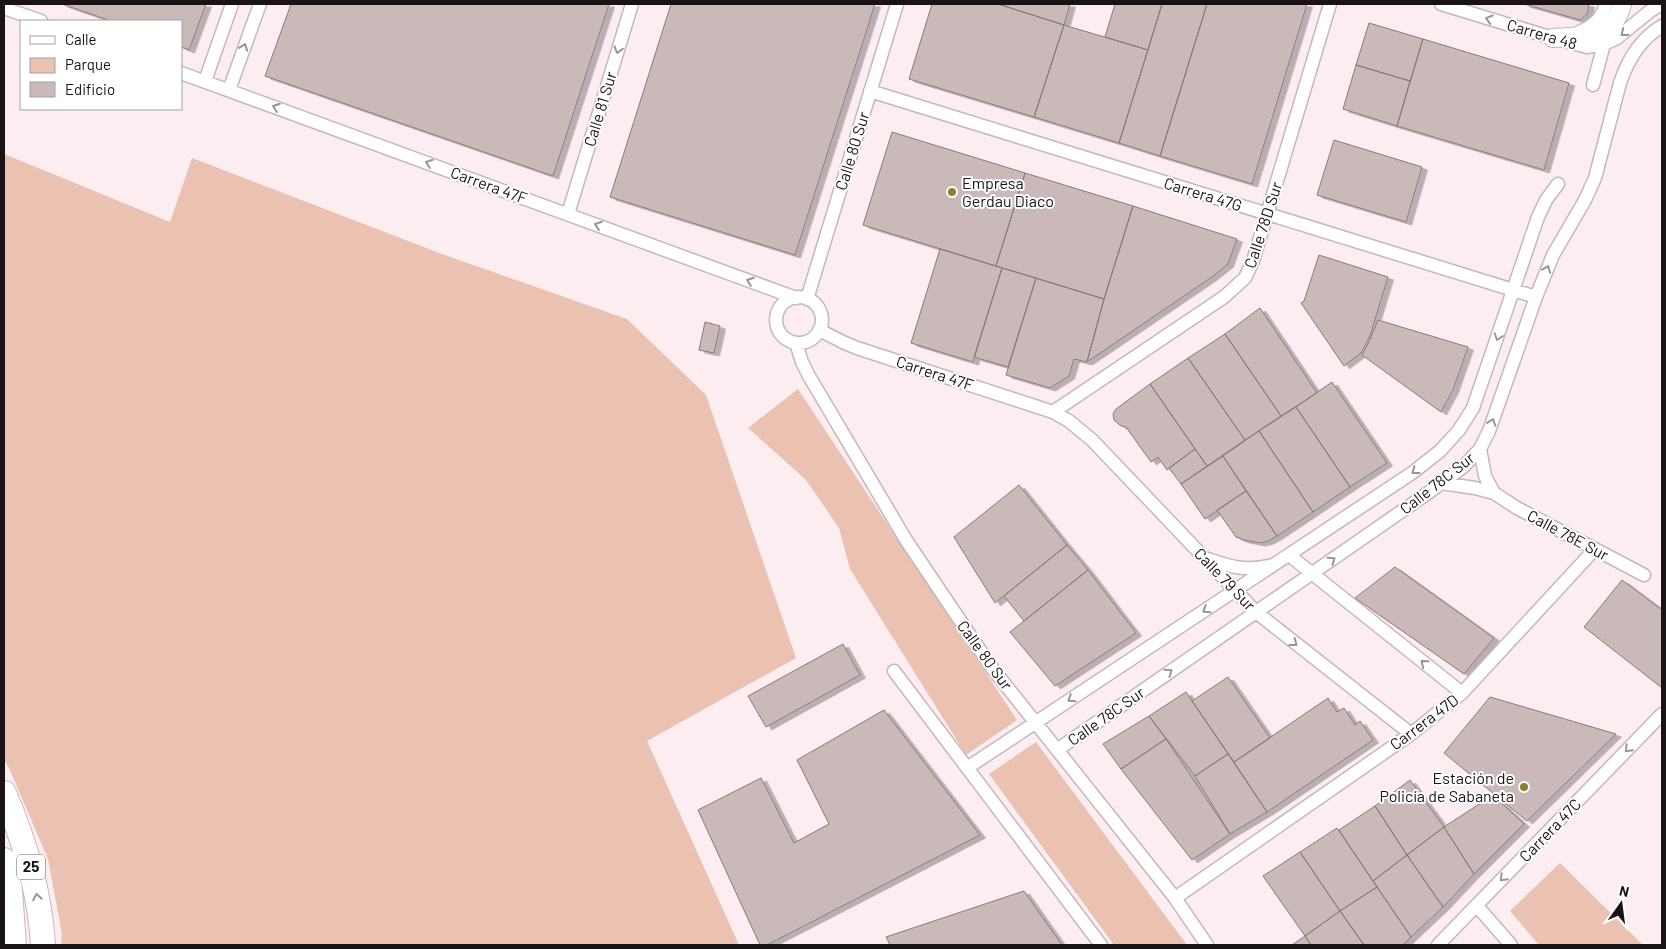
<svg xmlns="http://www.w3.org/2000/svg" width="1666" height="949" viewBox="0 0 1666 949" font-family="Barlow,sans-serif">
  <defs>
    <filter id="shadow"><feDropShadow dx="5.5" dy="3" stdDeviation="0" flood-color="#0004"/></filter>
  </defs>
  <rect width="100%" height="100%" fill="#fcedf1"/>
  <!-- green -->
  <path fill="#ebc1b2" d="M4,154l166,68 22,-64 250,96 185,65 79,76 90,263 -149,83 92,204h-678l1,-11 -14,-75 -39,-91 -5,-8z
    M798,389l219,331 -51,35 -116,-186 -11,-41 -33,-48 -58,-52z
    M1036,742l151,203h-73l-125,-171z
    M1560,863l83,82h-104l-29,-34z"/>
  <!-- building -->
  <path fill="#c9bab9" stroke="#887a79" filter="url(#shadow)" d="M62,4h144l-17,46 -8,-3v-26h-70z
    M291,4h318l-56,172 -288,-100z
    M671,4h204l-80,251 -185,-58z
    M932,4h66l66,21 -30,92 -125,-38z
    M998,4h72l-6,21z
    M1115,4h47l-14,46 -43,-13z
    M1162,4h45l-47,152 -41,-13z
    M1207,4h100l-55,180 -92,-28z
    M1524,4h65l-2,10 -7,6z
    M1369,23l54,16 -13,42 -54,-16z
    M1064,25l84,25 -29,93 -85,-26z
    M1423,39l146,44 -25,87 -147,-44z
    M1356,65l54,16 -13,45 -54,-17z
    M892,132l133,41 -29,93 -133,-41z
    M1334,140l88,27 -16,55 -89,-27z
    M1025,173l108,33 -29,93 -108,-33z
    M1133,206l104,33 -9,25 -16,13 -125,85 17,-63z
    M940,249l62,19 -29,94 -62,-19z
    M1319,255l69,22 -18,59 -9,17 -17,13 -43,-63 3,-2z
    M1002,268l34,10 -28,89 -34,-10z
    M1036,278l68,21 -17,63 -13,-3 -5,17 -19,12 -44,-13z
    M1260,308l57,85 -36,23 -56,-82z
    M1378,320l90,27 -15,43 -12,22 -79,-57 7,-13z
    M705,322l15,4 -6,27 -15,-3z
    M1225,334l56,82 -36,24 -57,-82z
    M1188,358l57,82 -38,26 -57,-82z
    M1332,382l55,81 -37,24 -54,-80z
    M1150,384l45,65 -28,21 -9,-13 -7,5 -25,-35 -5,-1 -7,-6 -1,-6 3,-5z
    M1296,407l54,80 -37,25 -54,-81z
    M1259,431l54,81 -36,24 -54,-80z
    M1195,449l12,17 -26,18 -12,-16z
    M1223,456l23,35 -41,28 -24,-35z
    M1019,485l48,60 -72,58 -41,-66z
    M1246,491l31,45 -9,5 -8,2 -16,-3 -8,-3 -19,-27z
    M1067,545l21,25 -64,51 -20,-25z
    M1395,567l99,71 -30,36 -109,-76z
    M1088,570l48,63 -81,53 -45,-54z
    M1622,580l40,30v78l-78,-61z
    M843,644l17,31 -94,52 -18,-31z
    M1228,677l42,61 -36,24 -42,-61z
    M1186,692l42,62 -33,22 -46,-60z
    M1490,697l126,37 -89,87 -83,-68z
    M1328,698l9,14 7,-4 11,17 5,-4 13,19 -106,72 -33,-50z
    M884,710l96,125 -213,110h-7l-62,-135 63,-32 33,65 35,-19 -32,-64z
    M1149,716l17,23 -45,30 -18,-25z
    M1166,739l64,95 -38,26 -71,-91z
    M1228,754l39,58 -37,22 -35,-58z
    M1410,780l34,47 -37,28 -32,-49z
    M1493,795l31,29 -50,50 -30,-47z
    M1375,806l32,49 -34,26 -34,-51z
    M1444,827l30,47 -31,33 -36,-52z
    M1337,828l40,59 -37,24 -40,-59z
    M1300,852l40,59 -35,25 -42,-60z
    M1407,855l36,52 -32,30 -38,-56z
    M1377,887l34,50 -8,8h-39l-24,-34z
    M1024,891l38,54h-172l-4,-8z
    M1340,911l24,34h-53l-6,-9z
    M1305,936l6,9h-19z"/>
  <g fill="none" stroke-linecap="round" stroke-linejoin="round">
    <!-- street casing -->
    <g stroke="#c6b7bb" stroke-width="15">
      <path id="street" d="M1441,4l112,34 34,9 17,-3 13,-6 33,-27 12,-7
        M4,8l37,13
        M1579,32c14,-5 23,-14 27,-28
        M181,73l615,225
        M205,81l27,-77
        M1593,85l11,-41
        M229,90l31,-86
        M870,91l666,206
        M568,214l64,-210
        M776 320a23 23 0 1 1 46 0a23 23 0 1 1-46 0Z
        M807,299l90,-295
        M819,330l26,13 12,5 196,64 16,9 23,19 164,172 155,122
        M796,343l6,19 7,14 97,164 86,128 183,230 32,47
        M1053,412l171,-115 21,-19 8,-17 77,-257
        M1480,449l5,27 9,17
        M1441,483l34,5 19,5 23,15 127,67
        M1289,555l173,138
        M1208,559c23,8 36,12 60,7
        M894,671l207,274
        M1057,750l371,-257 35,-26 17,-18 9,-18 47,-134 17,-42 32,-55 10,-22 25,-95c8,-24 20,-44 42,-57
        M967,768l445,-295 28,-22 19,-21 14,-22 65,-191 8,-17 12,-16
        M1175,898l236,-164 51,-41 133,-144
        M1477,906l34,39
        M1438,945l224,-231"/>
    </g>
    <!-- secondary casing -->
    <g stroke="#c6b7bb" stroke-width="20">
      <path id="secondary" d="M1553,38c20,-2 52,1 63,-19 3,-5 5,-10 6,-15"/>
    </g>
    <!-- highway casing -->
    <g stroke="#c6b7bb" stroke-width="26">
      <path id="highway" d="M4,793c21,49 36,98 39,152
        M4,860l6,30 4,55"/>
    </g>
    <!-- street -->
    <use href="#street" stroke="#fff" stroke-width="12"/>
    <!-- secondary -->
    <use href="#secondary" stroke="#fff" stroke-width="18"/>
    <!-- highway -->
    <use href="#highway" stroke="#fff" stroke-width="24"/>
  </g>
  <!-- one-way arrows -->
  <defs><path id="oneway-chevron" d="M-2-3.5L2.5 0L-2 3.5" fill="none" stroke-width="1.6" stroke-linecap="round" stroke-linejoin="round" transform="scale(1.25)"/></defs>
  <g stroke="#989596">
    <use href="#oneway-chevron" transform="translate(1489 19) rotate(-163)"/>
    <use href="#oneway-chevron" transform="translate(1624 33) rotate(142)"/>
    <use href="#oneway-chevron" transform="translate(244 47) rotate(-70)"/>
    <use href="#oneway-chevron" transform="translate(618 50) rotate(107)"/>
    <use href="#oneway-chevron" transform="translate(276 107) rotate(-160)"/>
    <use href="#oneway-chevron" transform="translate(429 163) rotate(-160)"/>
    <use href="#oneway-chevron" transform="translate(598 225) rotate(-160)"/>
    <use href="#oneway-chevron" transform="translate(1547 269) rotate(-68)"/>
    <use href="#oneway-chevron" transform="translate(750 281) rotate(-160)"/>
    <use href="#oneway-chevron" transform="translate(1498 337) rotate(108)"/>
    <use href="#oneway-chevron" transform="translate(1492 422) rotate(-71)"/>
    <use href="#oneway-chevron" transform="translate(1415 471) rotate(143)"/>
    <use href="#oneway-chevron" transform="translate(1332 560) rotate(-35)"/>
    <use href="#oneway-chevron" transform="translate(1206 610) rotate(147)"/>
    <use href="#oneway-chevron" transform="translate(1294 643) rotate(38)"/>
    <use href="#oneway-chevron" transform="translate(1424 663) rotate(-141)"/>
    <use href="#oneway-chevron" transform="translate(1169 672) rotate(-35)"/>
    <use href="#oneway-chevron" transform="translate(1071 699) rotate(147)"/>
    <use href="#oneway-chevron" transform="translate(1628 749) rotate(134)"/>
    <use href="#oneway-chevron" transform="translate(1503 878) rotate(134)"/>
    <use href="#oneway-chevron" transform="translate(37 897) rotate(-100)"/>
  </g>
  <!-- markers -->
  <g fill="#8a8128" stroke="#fff" stroke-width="2">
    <circle cx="952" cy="192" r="5"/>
    <circle cx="1524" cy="787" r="5"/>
  </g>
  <g text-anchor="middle" stroke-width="4" stroke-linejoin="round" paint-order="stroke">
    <!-- shield labels -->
    <rect fill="#fff" stroke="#5e5a5b" stroke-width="1" x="17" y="854.5" width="28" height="25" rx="4"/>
    <g font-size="15" font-weight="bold" fill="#191315">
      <text x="31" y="872">25</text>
    </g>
    <!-- street labels -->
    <g font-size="16" fill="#191315" stroke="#fff">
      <text transform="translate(1542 34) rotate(16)" y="6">Carrera 48</text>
      <text transform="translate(600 109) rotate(-73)" y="6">Calle 81 Sur</text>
      <text transform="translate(852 151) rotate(-73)" y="6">Calle 80 Sur</text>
      <text transform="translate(489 185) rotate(20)" y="6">Carrera 47F</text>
      <text transform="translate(1203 194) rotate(17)" y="6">Carrera 47G</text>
      <text transform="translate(1263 225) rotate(-72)" y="6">Calle 78D Sur</text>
      <text transform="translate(935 373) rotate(18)" y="6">Carrera 47F</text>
      <text transform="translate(1437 483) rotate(-38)" y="6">Calle 78C Sur</text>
      <text transform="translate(1568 535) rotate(28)" y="6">Calle 78E Sur</text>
      <text transform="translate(1225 579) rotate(46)" y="6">Calle 79 Sur</text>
      <text transform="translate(985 655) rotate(54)" y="6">Calle 80 Sur</text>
      <text transform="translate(1106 716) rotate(-35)" y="6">Calle 78C Sur</text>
      <text transform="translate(1424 722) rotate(-37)" y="6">Carrera 47D</text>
      <text transform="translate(1550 830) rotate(-46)" y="6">Carrera 47C</text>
    </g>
    <!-- poi labels -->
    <g font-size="16" fill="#191315" stroke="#fff" text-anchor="start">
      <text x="962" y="189">Empresa<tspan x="962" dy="18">Gerdau Diaco</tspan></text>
      <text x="1514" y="784" text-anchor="end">Estación de<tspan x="1514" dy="18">Policía de Sabaneta</tspan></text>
    </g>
  </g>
  <!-- border -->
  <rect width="1666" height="949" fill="none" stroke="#191315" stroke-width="10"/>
  <!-- legend -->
  <rect x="20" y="20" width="162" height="90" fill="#ffffff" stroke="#a3a1a1"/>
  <rect x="30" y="36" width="25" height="8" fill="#ffffff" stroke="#a3a1a1"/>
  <text x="65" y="45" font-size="15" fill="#191315">Calle</text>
  <rect x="30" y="58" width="25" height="15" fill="#ebc1b2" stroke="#a3a1a1"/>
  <text x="65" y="70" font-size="15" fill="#191315">Parque</text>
  <rect x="30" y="82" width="25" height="15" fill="#c9bab9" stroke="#a3a1a1"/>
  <text x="65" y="95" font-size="15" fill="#191315">Edificio</text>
  <!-- north arrow -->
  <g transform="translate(1621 904) rotate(14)" stroke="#ffffff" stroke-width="4" paint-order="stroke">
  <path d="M0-4L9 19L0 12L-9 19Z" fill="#191315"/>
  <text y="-8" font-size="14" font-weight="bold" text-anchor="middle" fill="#191315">N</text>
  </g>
</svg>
